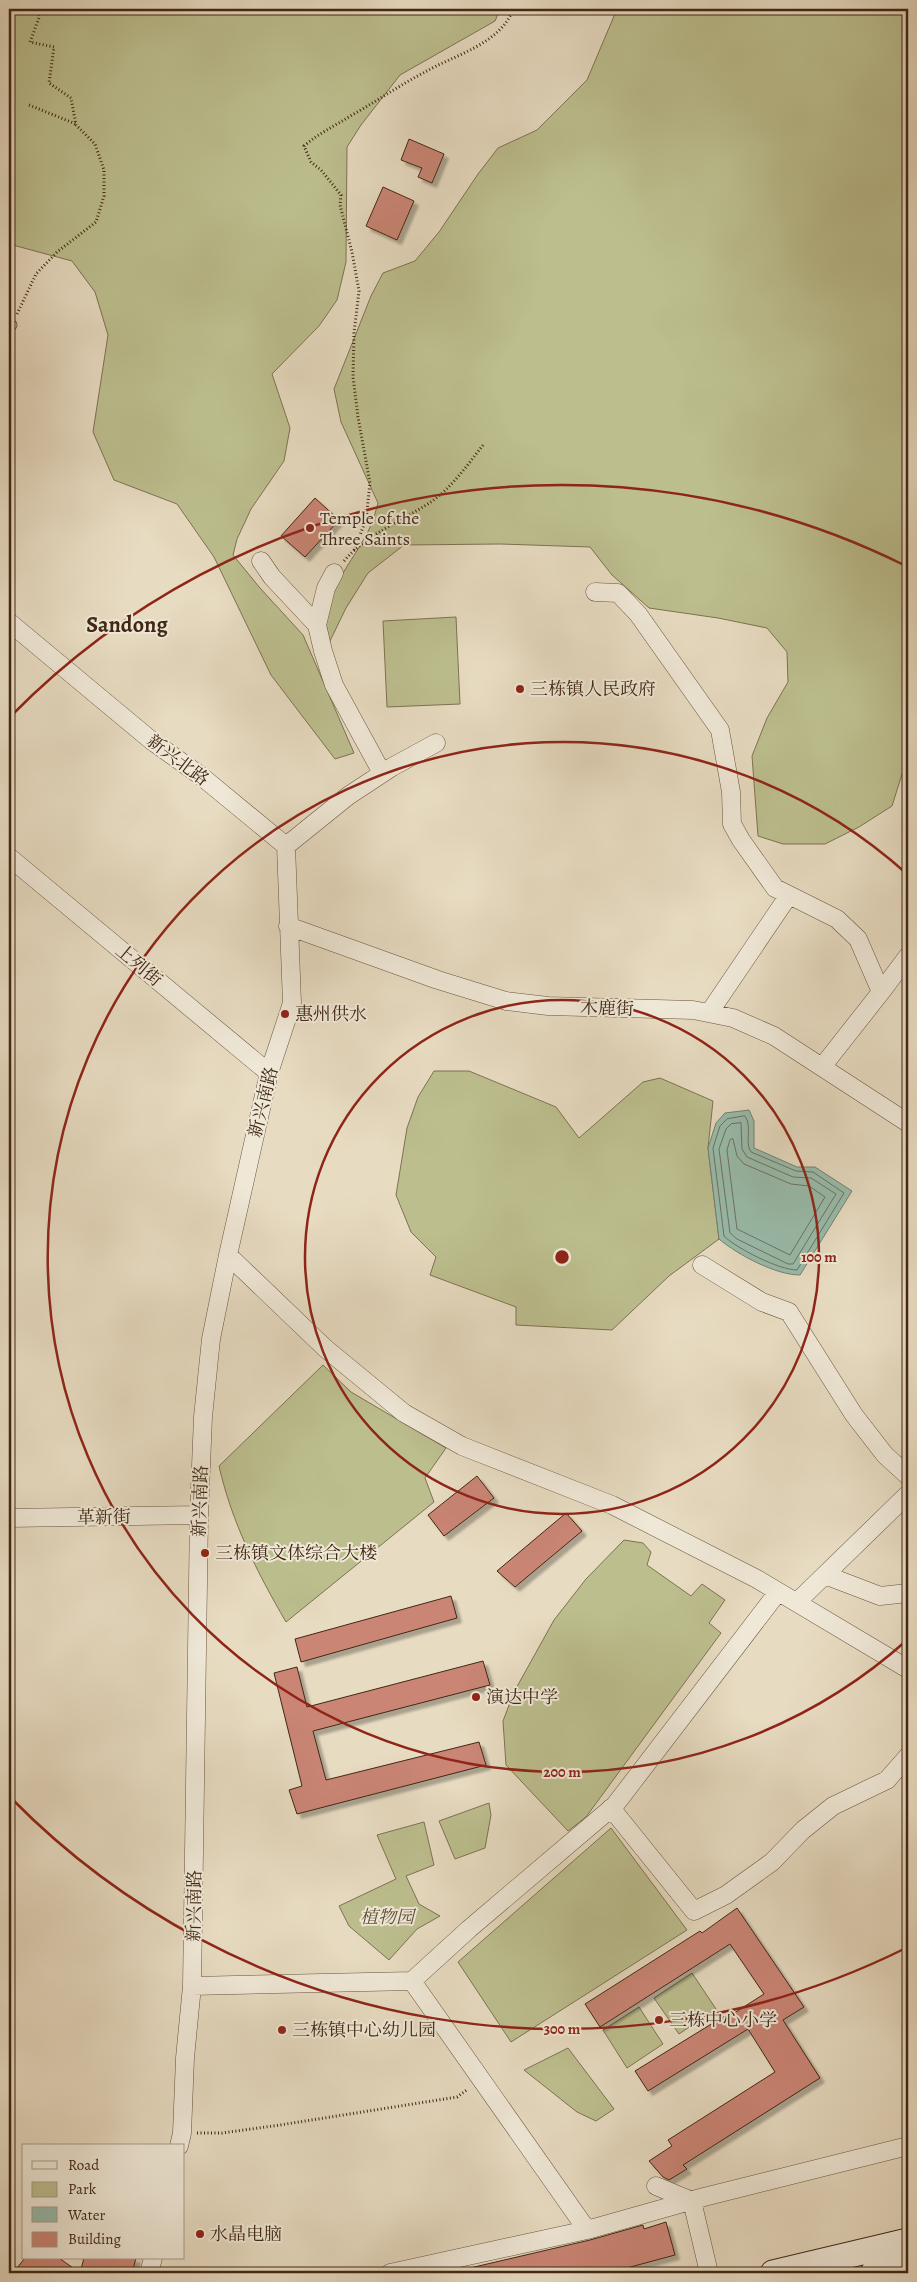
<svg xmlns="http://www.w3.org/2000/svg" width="917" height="2282" viewBox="0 0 917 2282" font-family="Alegreya,'Noto Serif SC',serif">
  <defs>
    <filter id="shadow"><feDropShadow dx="4.5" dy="4.5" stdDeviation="1" flood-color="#0004"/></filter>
  </defs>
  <rect width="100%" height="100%" fill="#e7dbc1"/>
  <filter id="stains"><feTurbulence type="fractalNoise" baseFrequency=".004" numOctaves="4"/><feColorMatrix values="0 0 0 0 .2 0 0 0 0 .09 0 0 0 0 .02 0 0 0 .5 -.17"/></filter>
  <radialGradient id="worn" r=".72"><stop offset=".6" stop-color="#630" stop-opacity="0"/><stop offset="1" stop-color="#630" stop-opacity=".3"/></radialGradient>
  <!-- green -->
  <path fill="#bcbe8e" stroke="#7e7251" d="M9,9h491l-5,12 -95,54 -39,50 -14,22 -1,115 -9,38 -18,26 -47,48 18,54 -6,33 -33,48 -14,30 -4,16 27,33 43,47 51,118 -19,6 -64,-84 -57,-118 -37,-53 -63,-24 -21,-48 15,-97 -13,-43 -23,-31 -63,-17z
    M617,9h291v746l-16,51 -33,21 -34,17h-42l-25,-8 -6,-80 15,-38 21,-36 -1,-30 -20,-24 -49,-10 -69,-10 -37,-33 -22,-28 -90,-3 -96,1 -36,28 -22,35 -17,35c-17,-42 27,-82 42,-118 3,-7 5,-15 7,-22l-37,-81 -7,-33 37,-93 12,-23 32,-12 24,-29 39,-58 20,-26 39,-18 50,-50z
    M456,617l4,87 -73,3 -4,-86z
    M434,1071h35l87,36 23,31 64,-56 17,-4 53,23 -5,47 11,91 -50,37 -57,54 -96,-5v-18l-86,-32 6,-18 -25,-25 -15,-37 11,-67 11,-31z
    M323,1365l28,27 95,56 -21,30 9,24 -148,120c-29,-50 -54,-99 -67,-156z
    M624,1540l19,3 8,9 -4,13 44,31 11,-12 23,16 -16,23 12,10 -135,184 -18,14 -62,-66 -3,-44 11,-29 40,-72 32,-41z
    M489,1803l2,12 -6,33 -30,11 -16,-38z
    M424,1822l10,43 -28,11 13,28 21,12 -23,13 -28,31 -40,-34 -10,-20 57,-27 -19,-44z
    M611,1828l76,102 -176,112 -53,-80z
    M692,1973l24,36 -37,25 -25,-36z
    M639,2007l24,37 -36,24 -24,-38z
    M568,2048l46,61 -18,12 -19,-9 -53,-42z"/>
  <!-- water -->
  <path fill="#98bcac" stroke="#75806f" d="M749,1110l5,11v27l43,19h18l37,24 -52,84c-24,0 -62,-20 -81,-36l-11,-91 8,-25 9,-10z"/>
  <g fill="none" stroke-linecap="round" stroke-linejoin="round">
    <!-- shore -->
    <path stroke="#6c7260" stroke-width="1" d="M745,1116c8,11 -1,26 6,36l45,19 17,1 31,21 -47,77c-18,0 -61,-22 -73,-34l-11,-88 7,-22 7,-7z
      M741,1123l1,26 5,8 46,20 18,1 25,16 -43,70h-5l-51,-25 -7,-6 -11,-84 7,-20 5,-5z
      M733,1139l4,17 7,8 47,20 18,2 16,11 -35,58 -53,-26 -10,-79 3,-10z"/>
  </g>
  <!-- building -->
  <path fill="#ca8575" stroke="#412714" filter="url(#shadow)" d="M409,139l35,15 -12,29 -14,-6 4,-9 -21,-8z
    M383,187l31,14 -17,39 -31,-14z
    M315,498l24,22 -34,37 -24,-21z
    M477,1476l17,22 -50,38 -16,-21z
    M566,1513l16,18 -67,56 -18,-16z
    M451,1596l6,22 -156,44 -6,-23z
    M483,1661l7,24 -177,46 13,49 153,-38 7,23 -189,49 -8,-24 13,-4 -28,-113 23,-6 10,40z
    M737,1908l67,99 -21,13 37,58 -137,87 4,4 -18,11 -6,-3 -14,-16 23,-15 -4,-6 107,-68 -27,-43 -100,62 -13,-20 91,-56 2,2 36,-23 -34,-50 -130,83 -15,-23 115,-73 2,2z
    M666,2222l9,33 -52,14 -17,4h-135l-1,-5 120,-28 53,-15 1,4z
    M25,2258h34l21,15 4,-15h52l-4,15h-119z"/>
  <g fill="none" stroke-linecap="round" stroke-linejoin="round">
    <!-- lane casing -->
    <g stroke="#6a543f" stroke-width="11">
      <path id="lane" d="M9,329l3,-4"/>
    </g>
    <!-- street casing -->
    <g stroke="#6a543f" stroke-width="19">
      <path id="street" d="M261,561l11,16 45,48
        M334,573l-8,15 -9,37 6,26 11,34 48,88
        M595,592l23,1 20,21 82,116 11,62 1,32 9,16 34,48 62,31 21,20 23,53 -59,75
        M9,622l143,119 49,35 85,70 6,157 -23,70 -41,182 -17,84 -8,78 -4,98 -7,471 -7,72 -3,75 -3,13
        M286,846l62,-50 44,-29 44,-24
        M9,857l260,216
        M288,926l150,54 68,21 42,5 145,4 40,8 41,18 134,87
        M881,992l27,-36
        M709,1013l80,-118
        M228,1255l97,93 79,65 58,33 150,59 145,74 151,90
        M702,1265l60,37 27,10 65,103 31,40 23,21
        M9,1518l190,-3
        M825,1575l55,21 28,-3
        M797,1602l111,-108
        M611,1808l83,103 32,-16 46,-33 31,-32 30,-24 54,-26 21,-24
        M412,1981l57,-52 146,-124 163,-213
        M192,1986l220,-5 175,249
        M656,2186l36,15 17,72
        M149,2273l4,-15
        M390,2273l197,-43 117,-33 204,-51"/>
    </g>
    <!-- secondary casing -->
    <g stroke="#412714" stroke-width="27">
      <path id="secondary" d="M773,2273l135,-32
        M873,2273l35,-8"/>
    </g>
    <!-- path -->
    <path stroke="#412714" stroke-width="3" stroke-dasharray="1 2.5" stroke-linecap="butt" d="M29,105l47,19
      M17,314l19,-40 21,-22 39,-30 8,-26v-26l-9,-26 -19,-19 -5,-27 -22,-15 5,-36 -24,-5 9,-24v-9
      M354,550l12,-30 4,-37 -12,-66 -5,-40 1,-44 5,-42 -7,-39 -12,-47 1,-10 -20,-25 -10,-8 -7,-16c15,-13 31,-20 48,-31 25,-14 48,-30 73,-43 29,-17 76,-28 88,-63
      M344,561c22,-26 54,-38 82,-56 24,-14 41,-40 58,-61
      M197,2133h25l58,-8 177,-28 11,-8"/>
    <!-- lane -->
    <use href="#lane" stroke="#efe8d7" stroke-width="9"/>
    <!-- street -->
    <use href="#street" stroke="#efe8d7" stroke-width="18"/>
    <!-- secondary -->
    <use href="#secondary" stroke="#efe8d7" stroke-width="25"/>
  </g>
  <!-- distance rings -->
  <g fill="none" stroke="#8f2418" stroke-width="2.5">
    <circle cx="562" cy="1257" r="257"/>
    <path d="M907 1640A515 515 0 1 1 907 874"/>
    <path d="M906 1948A772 772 0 0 1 11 1798M11 716A772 772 0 0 1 906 566"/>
  </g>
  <!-- markers -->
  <g fill="#8f2418" stroke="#efe8d7" stroke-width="2">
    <circle cx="310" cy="528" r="5"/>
    <circle cx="520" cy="689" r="5"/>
    <circle cx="285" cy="1014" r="5"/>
    <circle cx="205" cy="1553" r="5"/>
    <circle cx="476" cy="1697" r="5"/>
    <circle cx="659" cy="2020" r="5"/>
    <circle cx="282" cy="2030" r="5"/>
    <circle cx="200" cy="2234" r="5"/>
  </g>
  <g text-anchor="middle" stroke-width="4" stroke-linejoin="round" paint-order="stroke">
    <!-- poi labels -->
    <g font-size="18" fill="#412714" stroke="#efe8d7" text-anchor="start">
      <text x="320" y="524">Temple of the<tspan x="320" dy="21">Three Saints</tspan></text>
      <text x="530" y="695">三栋镇人民政府</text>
      <text x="295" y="1020">惠州供水</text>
      <text x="215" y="1559">三栋镇文体综合大楼</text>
      <text x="486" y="1703">演达中学</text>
      <text x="669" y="2026">三栋中心小学</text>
      <text x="292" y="2036">三栋镇中心幼儿园</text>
      <text x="210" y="2240">水晶电脑</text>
    </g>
    <!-- street labels -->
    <g font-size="18" fill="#412714" stroke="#efe8d7">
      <text transform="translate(178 760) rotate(37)" y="6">新兴北路</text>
      <text transform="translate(139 965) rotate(40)" y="6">上列街</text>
      <text transform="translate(607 1008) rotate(2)" y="6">木鹿街</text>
      <text transform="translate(263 1102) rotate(-76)" y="6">新兴南路</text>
      <text transform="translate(200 1501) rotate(-88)" y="6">新兴南路</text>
      <text transform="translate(104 1517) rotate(-1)" y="6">革新街</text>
      <text transform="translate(194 1906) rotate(-89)" y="6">新兴南路</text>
    </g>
    <!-- park labels -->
    <g font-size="18" font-style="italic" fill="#604d32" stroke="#efe8d7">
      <text x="387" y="1923">植物园</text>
    </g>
    <!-- district labels -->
    <g font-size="22" font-weight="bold" fill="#412714" stroke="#efe8d7">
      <text x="127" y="632">Sandong</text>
    </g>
  </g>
  <circle cx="562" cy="1257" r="8" fill="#8f2418" stroke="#efe8d7" stroke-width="2.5"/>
  <g font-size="15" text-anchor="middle" font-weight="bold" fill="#8f2418" stroke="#efe8d7" stroke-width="4" stroke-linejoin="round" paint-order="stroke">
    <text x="819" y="1262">100 m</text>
    <text x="562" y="1777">200 m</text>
    <text x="562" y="2034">300 m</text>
  </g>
  <!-- margin -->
  <rect width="917" height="2282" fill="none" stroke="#e7dbc1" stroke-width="30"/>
  <rect x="10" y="10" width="897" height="2262" fill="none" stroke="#412714" stroke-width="2.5"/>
  <rect x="15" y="15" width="887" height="2252" fill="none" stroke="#412714"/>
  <!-- legend -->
  <rect x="22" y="2144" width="162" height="115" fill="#efe8d7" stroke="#a99b89"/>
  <rect x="32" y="2161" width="25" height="8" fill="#efe8d7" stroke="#a99b89"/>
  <text x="68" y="2170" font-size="15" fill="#412714">Road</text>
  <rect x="32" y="2182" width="25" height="15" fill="#bcbe8e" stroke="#a99b89"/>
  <text x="68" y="2194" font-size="15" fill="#412714">Park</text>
  <rect x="32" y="2207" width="25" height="15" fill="#98bcac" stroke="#a99b89"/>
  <text x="68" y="2220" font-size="15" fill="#412714">Water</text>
  <rect x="32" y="2232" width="25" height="15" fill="#ca8575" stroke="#a99b89"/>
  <text x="68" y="2244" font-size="15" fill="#412714">Building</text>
  <rect width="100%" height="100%" filter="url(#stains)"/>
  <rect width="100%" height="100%" fill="url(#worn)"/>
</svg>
